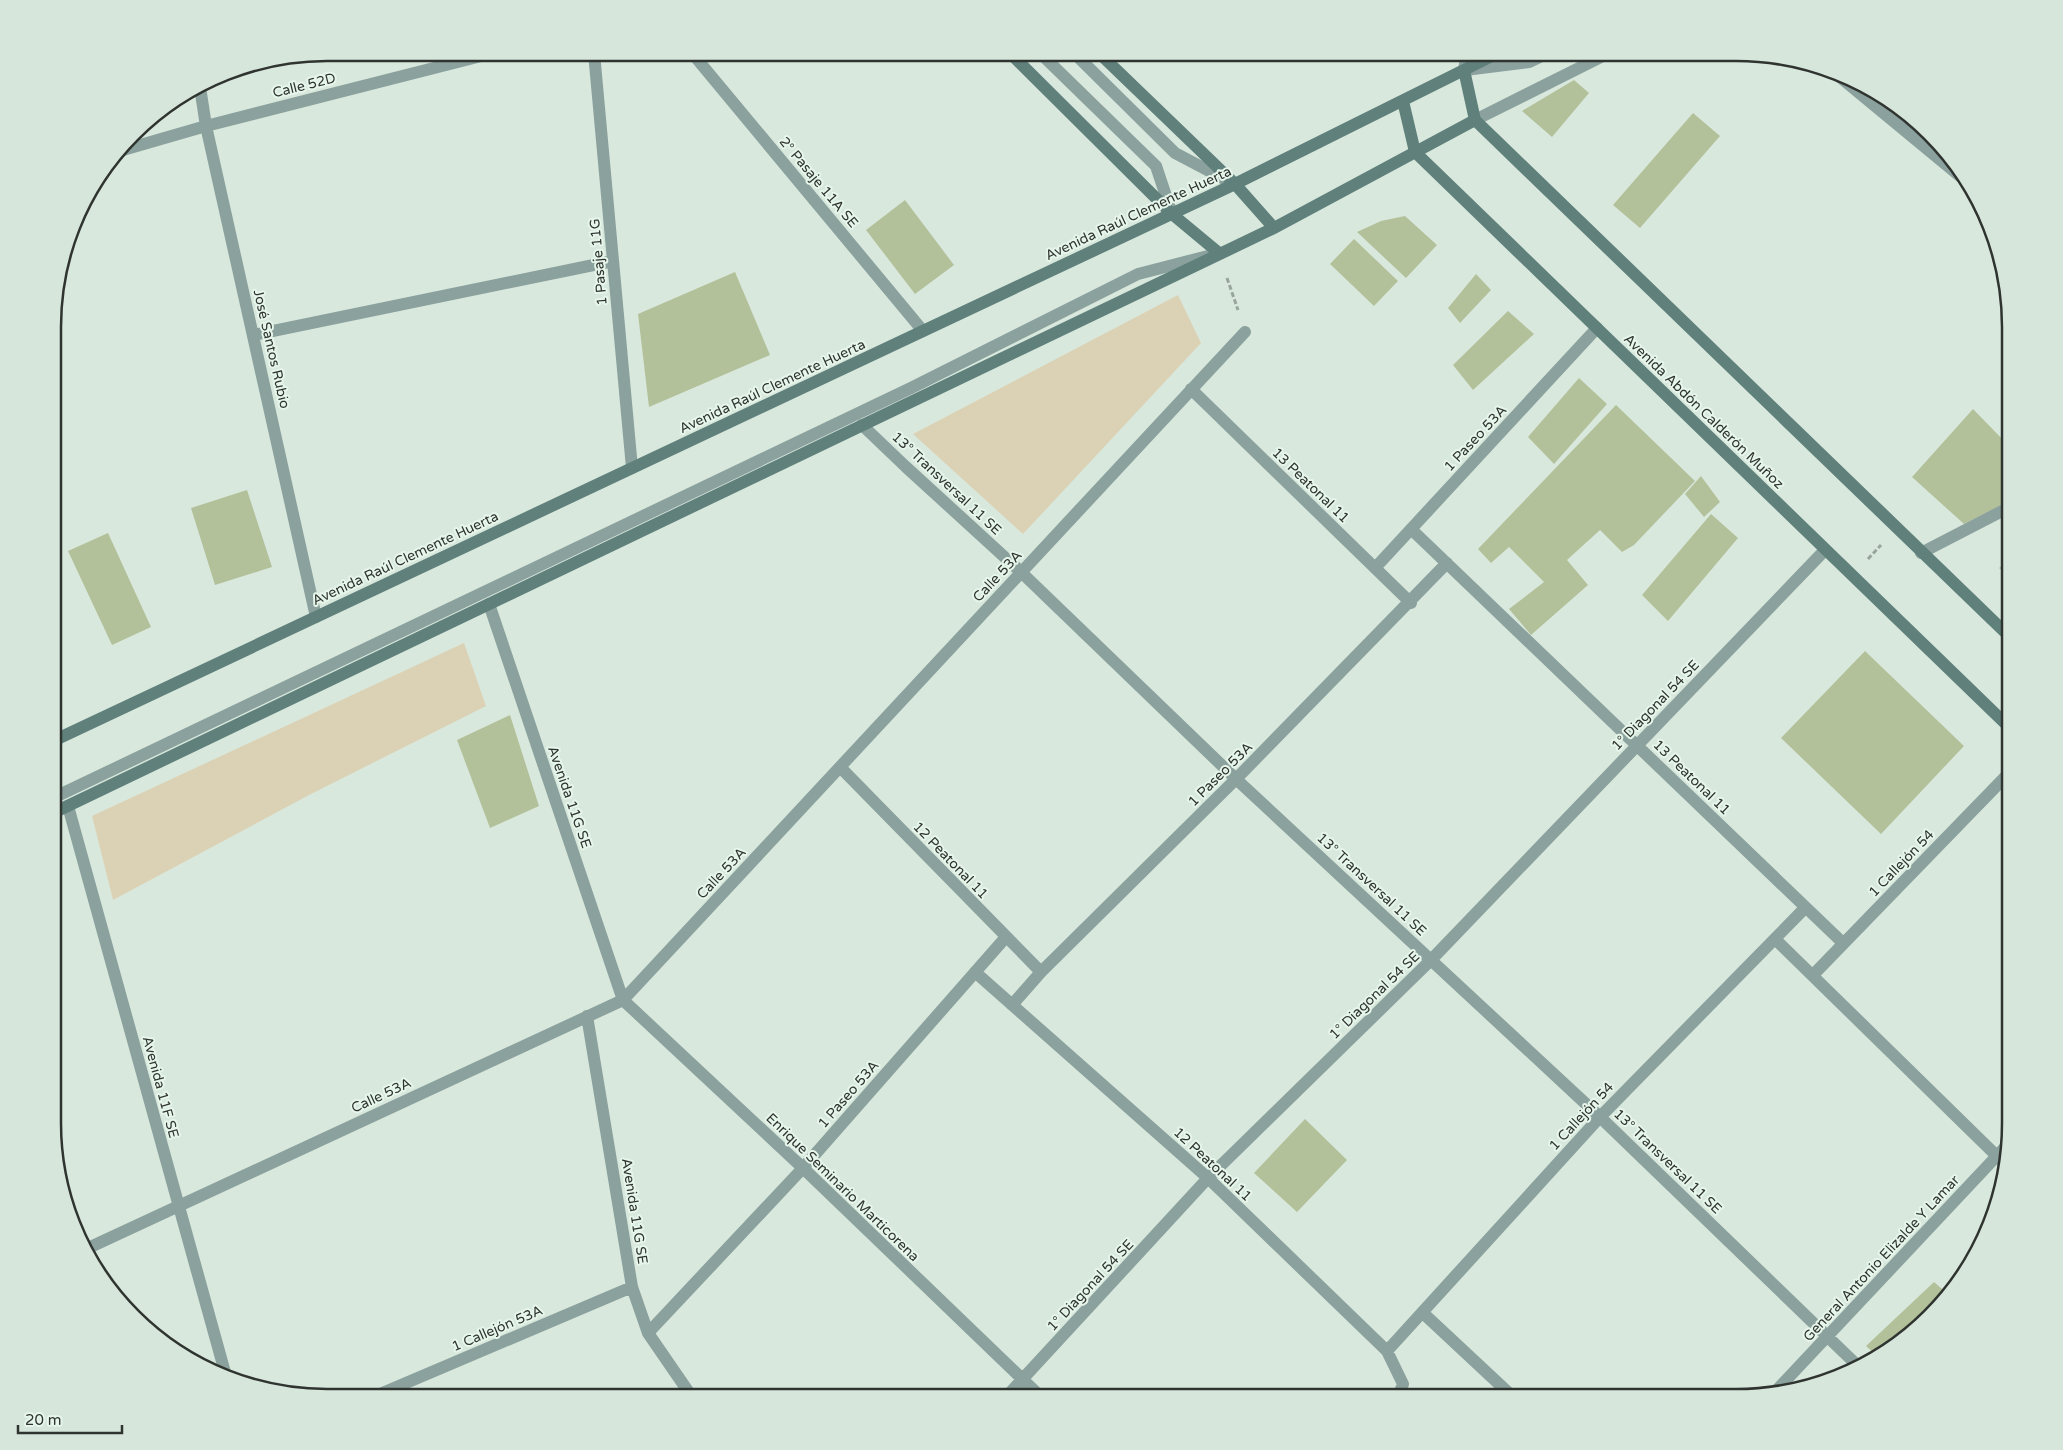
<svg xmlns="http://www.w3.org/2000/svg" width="2063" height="1450" viewBox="0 0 2063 1450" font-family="'Varela Round',sans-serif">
  <rect width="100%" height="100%" fill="#d9e8dd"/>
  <!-- green -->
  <path fill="#dbd2b5" d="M1178,295l23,48 -178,191 -110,-100z
    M464,643l22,63 -175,88 -198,106 -21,-84z"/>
  <!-- building -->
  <path fill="#b3c19a" d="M1353,53h29l-20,9z
    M1574,80l15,13 -37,44 -30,-26z
    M1693,113l27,23 -80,92 -27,-23z
    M905,200l49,65 -39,29 -49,-64z
    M1405,216l32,29 -31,33 -49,-46 24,-11z
    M1354,239l44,42 -24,25 -44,-42z
    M735,272l35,83 -121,52 -11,-93z
    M1476,274l15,16 -31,33 -12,-15z
    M1508,311l26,23 -61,56 -20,-25z
    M1579,378l28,26 -53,60 -26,-27z
    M1616,405l79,76 -61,64 -12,7 -22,-22 -33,30 21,25 -57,50 -22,-26 35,-27 -35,-35 -18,16 -13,-14z
    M1973,409l37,38v54l-46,23 -52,-47z
    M1701,476l19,26 -16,15 -19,-23z
    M247,490l25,77 -57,18 -24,-77z
    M1711,514l27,24 -70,83 -26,-26z
    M108,533l43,94 -39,18 -44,-94z
    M2010,558v20l-11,-10z
    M1865,651l99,95 -83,88 -100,-96z
    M510,715l29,91 -49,22 -33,-88z
    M1305,1119l42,41 -50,52 -43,-39z
    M1934,1282l15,13 -32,35 -40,26 -11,-10z"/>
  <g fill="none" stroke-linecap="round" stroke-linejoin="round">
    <!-- path -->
    <path stroke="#99a59c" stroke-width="3" stroke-dasharray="5 2.5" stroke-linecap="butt" d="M1227,278l11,32
      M1868,559l13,-14"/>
    <!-- lane -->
    <path stroke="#8ba19d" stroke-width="12" d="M1040,53l116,113 16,48
      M1074,53l101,100 55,29
      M1465,70l64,-8 19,-9
      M1475,120l134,-67
      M55,797l856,-409 227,-114 70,-18"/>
    <!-- street -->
    <path stroke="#8ba19d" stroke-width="12" d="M594,53l38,415
      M692,53l231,278
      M1464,70l3,-17
      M1834,72l132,109
      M200,87l6,39 110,491
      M123,150l83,-24 287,-73
      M253,335l360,-74
      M1191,389l220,214
      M862,425l44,42 115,105 215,207 364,338 260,251
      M1411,529l432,414
      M1921,553l89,-46
      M1375,568l222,-240
      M489,604l134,396 180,168 238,229
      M840,767l201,205
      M68,806l158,570
      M1775,939l230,225
      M975,972l233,206 179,173 16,33 -5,13
      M1813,975l197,-203
      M1012,1005l29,-33 195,-193 211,-216
      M587,1016l45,271 16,46 44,64
      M86,1249l537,-249 622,-668
      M1423,1313l90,84
      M648,1333l155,-165 203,-231
      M1387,1351l213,-234 205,-209
      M1774,1393l235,-250
      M373,1397l259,-110
      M1006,1397l202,-219 223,-218 394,-410"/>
    <!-- secondary -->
    <path stroke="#60807c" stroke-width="12" d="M1010,53l162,161 47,39
      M1099,53l136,131 39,44
      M1464,70l11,50 535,517
      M1403,101l12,51 595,576
      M55,740l1180,-556 263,-131
      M55,812l1219,-584 201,-108"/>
  </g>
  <g text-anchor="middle" stroke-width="4" stroke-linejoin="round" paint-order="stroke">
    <!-- street labels -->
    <g font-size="14" fill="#2f3430" stroke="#e6f6ea">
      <text transform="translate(304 85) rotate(-14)" y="5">Calle 52D</text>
      <text transform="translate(819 182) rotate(50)" y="5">2° Pasaje 11A SE</text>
      <text transform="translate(1138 213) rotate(-25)" y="5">Avenida Raúl Clemente Huerta</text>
      <text transform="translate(598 262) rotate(-95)" y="5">1 Pasaje 11G</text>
      <text transform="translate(272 349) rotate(77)" y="5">José Santos Rubio</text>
      <text transform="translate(772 386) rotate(-25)" y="5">Avenida Raúl Clemente Huerta</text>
      <text transform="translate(1704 411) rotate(44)" y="5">Avenida Abdón Calderón Muñoz</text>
      <text transform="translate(1475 438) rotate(-47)" y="5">1 Paseo 53A</text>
      <text transform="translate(947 483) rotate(43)" y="5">13° Transversal 11 SE</text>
      <text transform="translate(1311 485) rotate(44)" y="5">13 Peatonal 11</text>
      <text transform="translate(405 558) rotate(-25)" y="5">Avenida Raúl Clemente Huerta</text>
      <text transform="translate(997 576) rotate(-47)" y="5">Calle 53A</text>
      <text transform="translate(1655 705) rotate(-46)" y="5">1° Diagonal 54 SE</text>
      <text transform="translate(1220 774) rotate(-45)" y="5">1 Paseo 53A</text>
      <text transform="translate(1692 777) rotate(44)" y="5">13 Peatonal 11</text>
      <text transform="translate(570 797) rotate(71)" y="5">Avenida 11G SE</text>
      <text transform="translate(951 860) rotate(46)" y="5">12 Peatonal 11</text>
      <text transform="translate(1901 863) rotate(-46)" y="5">1 Callejón 54</text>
      <text transform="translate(721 873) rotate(-47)" y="5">Calle 53A</text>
      <text transform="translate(1372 884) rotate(43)" y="5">13° Transversal 11 SE</text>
      <text transform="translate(1374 995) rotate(-44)" y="5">1° Diagonal 54 SE</text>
      <text transform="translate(161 1087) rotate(75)" y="5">Avenida 11F SE</text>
      <text transform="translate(848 1094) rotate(-49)" y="5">1 Paseo 53A</text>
      <text transform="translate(381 1095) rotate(-25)" y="5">Calle 53A</text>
      <text transform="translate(1581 1116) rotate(-47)" y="5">1 Callejón 54</text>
      <text transform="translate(1668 1161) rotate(44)" y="5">13° Transversal 11 SE</text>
      <text transform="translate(1213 1164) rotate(43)" y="5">12 Peatonal 11</text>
      <text transform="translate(843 1187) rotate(44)" y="5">Enrique Seminario Marticorena</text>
      <text transform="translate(635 1211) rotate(81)" y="5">Avenida 11G SE</text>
      <text transform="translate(1881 1258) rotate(-47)" y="5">General Antonio Elizalde Y Lamar</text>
      <text transform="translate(1090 1285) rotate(-47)" y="5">1° Diagonal 54 SE</text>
      <text transform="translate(497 1328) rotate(-23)" y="5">1 Callejón 53A</text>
    </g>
  </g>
  <!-- crop -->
  <path d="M0 0H2063V1450H0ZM327 61H1736A266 266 0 0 1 2002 327V1123A266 266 0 0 1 1736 1389H327A266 266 0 0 1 61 1123V327A266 266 0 0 1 327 61Z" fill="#d7e6db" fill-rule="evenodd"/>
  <path fill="none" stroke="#2f3430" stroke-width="2.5" d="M327 61H1736A266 266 0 0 1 2002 327V1123A266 266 0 0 1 1736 1389H327A266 266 0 0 1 61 1123V327A266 266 0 0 1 327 61Z"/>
  <!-- scale -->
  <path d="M18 1425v8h104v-8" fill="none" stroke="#2f3430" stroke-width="2.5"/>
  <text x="25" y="1425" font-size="15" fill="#2f3430" stroke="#e6f6ea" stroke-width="4" paint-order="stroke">20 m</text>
</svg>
